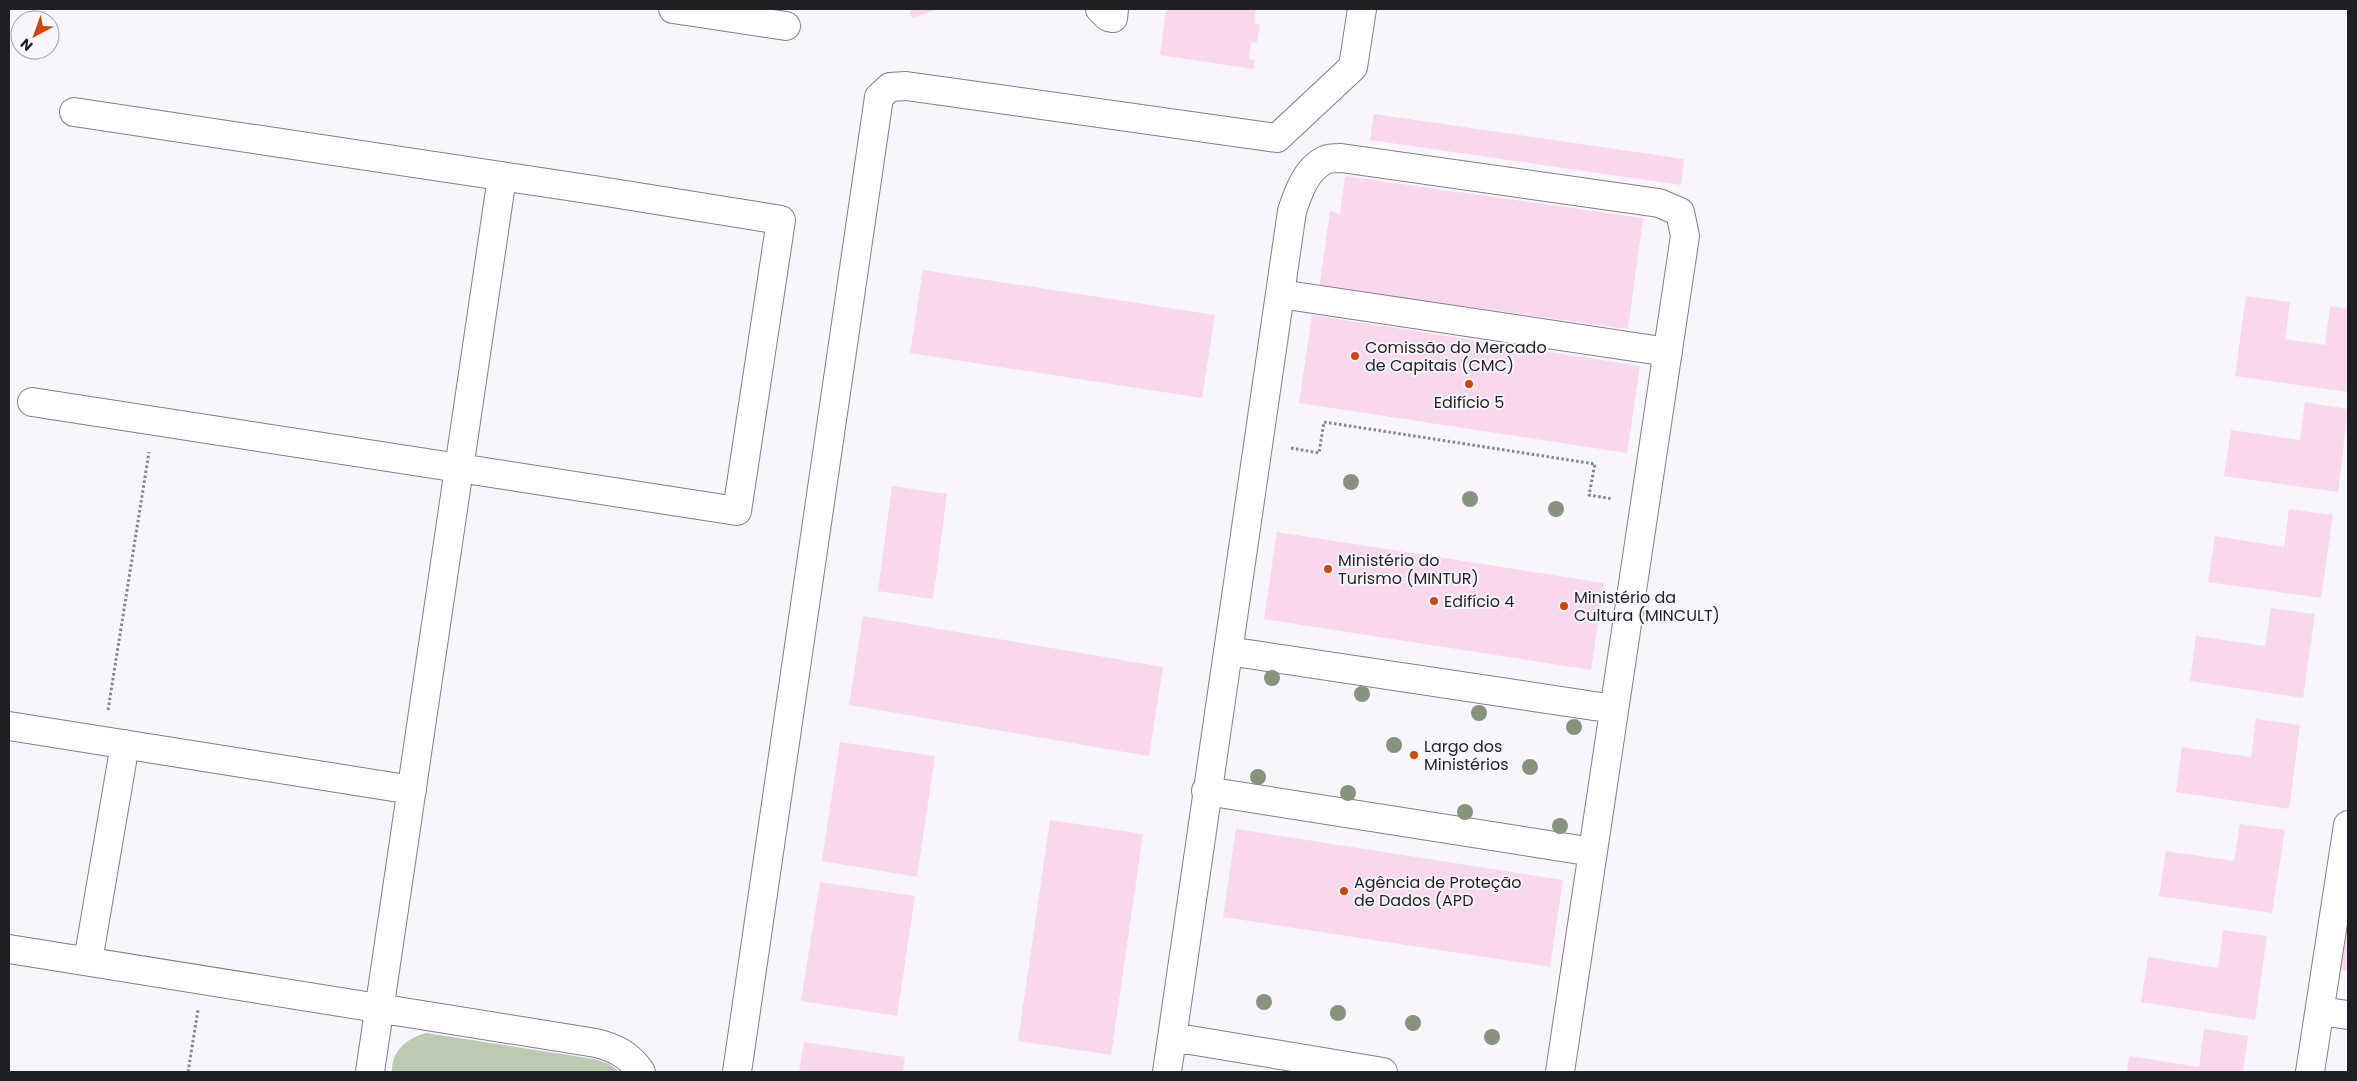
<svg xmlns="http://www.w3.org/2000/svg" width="2357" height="1081" viewBox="0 0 2357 1081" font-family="Poppins,sans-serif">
  <rect width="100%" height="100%" fill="#f8f5fd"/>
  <!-- green -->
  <path fill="#bbcab1" d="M426,1033l168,26 15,5 11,8h-228c-1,-21 15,-34 34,-39z"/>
  <!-- building -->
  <path fill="#f9d7ec" d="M909,9h30l-27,9z
    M1166,9h90l-2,14 6,1 -3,19 -6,-1 -2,17 6,1 -2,9 -93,-14z
    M1374,114l310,45 -3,26 -311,-45z
    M1345,176l298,42 -15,111 -216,-30 -2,17 -93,-12 13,-93 10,3z
    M923,270l292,45 -13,83 -292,-45z
    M2246,296l44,6 -5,37 40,6 5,-39 18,3v83l-113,-16z
    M1312,315l328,51 -13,87 -328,-50z
    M2305,402l43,7 -10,83 -114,-16 7,-46 69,10z
    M892,486l55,8 -14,105 -55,-8z
    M2289,509l44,6 -12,83 -113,-16 7,-46 69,11z
    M1277,532l327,51 -13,87 -327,-51z
    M2271,608l44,6 -12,84 -113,-17 6,-45 69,10z
    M863,616l300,51 -14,89 -300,-51z
    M2256,719l44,6 -11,84 -113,-17 6,-45 69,10z
    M840,742l95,14 -18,121 -95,-16z
    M1050,820l93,14 -32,221 -93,-14z
    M2240,824l45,6 -13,83 -113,-17 7,-45 68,10z
    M1236,829l327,51 -13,87 -327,-50z
    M820,882l95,14 -18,120 -96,-15z
    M2348,884v87l-17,-3z
    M2223,930l44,6 -12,84 -114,-18 7,-45 70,11z
    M2204,1029l44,7 -5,36h-116l2,-16 70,11z
    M804,1042l101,15 -2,15h-104z"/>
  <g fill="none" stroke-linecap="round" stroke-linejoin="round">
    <!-- minor casing -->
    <g stroke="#827c8d" stroke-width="30">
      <path id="minor" d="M673,9l113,17
        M1100,9l8,8 5,1 1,-9
        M1280,294l388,58
        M32,402l705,109 44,-291 -187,-30 -520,-78
        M1228,651l386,58
        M9,726l403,64
        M1206,791l387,61
        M9,949l587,94c20,5 33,12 45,29
        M88,961l37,-217
        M2320,1011l28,4
        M1172,1037l211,35
        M370,1072l132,-895
        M737,1072l142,-975 11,-10 16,-1 371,52 76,-71 9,-58
        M1167,1072l125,-861c6,-18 14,-42 33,-51 4,-2 11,-2 16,-2l318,45 21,9 5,24 -125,836
        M2310,1072l38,-247"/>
    </g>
    <!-- path -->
    <path stroke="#86838b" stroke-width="3" stroke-dasharray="2.5 2.5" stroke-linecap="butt" d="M1291,448l28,5 5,-31 271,42 -6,31 24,4
      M108,710l41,-258
      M188,1072l10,-62"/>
    <!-- minor -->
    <use href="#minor" stroke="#fff" stroke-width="28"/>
  </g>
  <!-- trees -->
  <g fill="#87937d">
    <circle cx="1351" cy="482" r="8"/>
    <circle cx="1470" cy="499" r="8"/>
    <circle cx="1556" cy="509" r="8"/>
    <circle cx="1272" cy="678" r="8"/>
    <circle cx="1362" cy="694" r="8"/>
    <circle cx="1479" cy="713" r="8"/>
    <circle cx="1574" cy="727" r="8"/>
    <circle cx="1394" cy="745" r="8"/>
    <circle cx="1530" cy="767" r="8"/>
    <circle cx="1258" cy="777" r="8"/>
    <circle cx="1348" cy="793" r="8"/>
    <circle cx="1465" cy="812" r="8"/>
    <circle cx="1560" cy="826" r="8"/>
    <circle cx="1264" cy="1002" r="8"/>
    <circle cx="1338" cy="1013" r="8"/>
    <circle cx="1413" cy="1023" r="8"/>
    <circle cx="1492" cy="1037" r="8"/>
  </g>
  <!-- markers -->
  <g fill="#cd4708" stroke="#f8f5fd" stroke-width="2">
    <circle cx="1355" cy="356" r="5"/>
    <circle cx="1469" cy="384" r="5"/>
    <circle cx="1328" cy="569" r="5"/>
    <circle cx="1434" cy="601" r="5"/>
    <circle cx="1564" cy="606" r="5"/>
    <circle cx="1414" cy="755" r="5"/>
    <circle cx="1344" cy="891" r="5"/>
  </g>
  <g text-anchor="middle" stroke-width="4" stroke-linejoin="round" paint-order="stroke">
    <!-- poi labels -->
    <g font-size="16" fill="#211f26" stroke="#f8f5fd" text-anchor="start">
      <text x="1365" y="353">Comissão do Mercado<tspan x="1365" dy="18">de Capitais (CMC)</tspan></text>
      <text x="1469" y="408" text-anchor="middle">Edifício 5</text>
      <text x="1338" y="566">Ministério do<tspan x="1338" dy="18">Turismo (MINTUR)</tspan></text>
      <text x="1574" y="603">Ministério da<tspan x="1574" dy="18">Cultura (MINCULT)</tspan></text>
      <text x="1444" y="607">Edifício 4</text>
      <text x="1424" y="752">Largo dos<tspan x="1424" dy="18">Ministérios</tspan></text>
      <text x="1354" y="888">Agência de Proteção<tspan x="1354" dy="18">de Dados (APD</tspan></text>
    </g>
  </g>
  <!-- border -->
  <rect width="2357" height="1081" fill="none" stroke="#211f26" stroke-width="20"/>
  <!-- north arrow -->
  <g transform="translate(35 35) rotate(221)"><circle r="24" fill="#f8f5fd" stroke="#a29fa7"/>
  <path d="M0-4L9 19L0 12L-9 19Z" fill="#cd4708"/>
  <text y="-8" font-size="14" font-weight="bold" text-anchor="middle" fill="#211f26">N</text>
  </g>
</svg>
